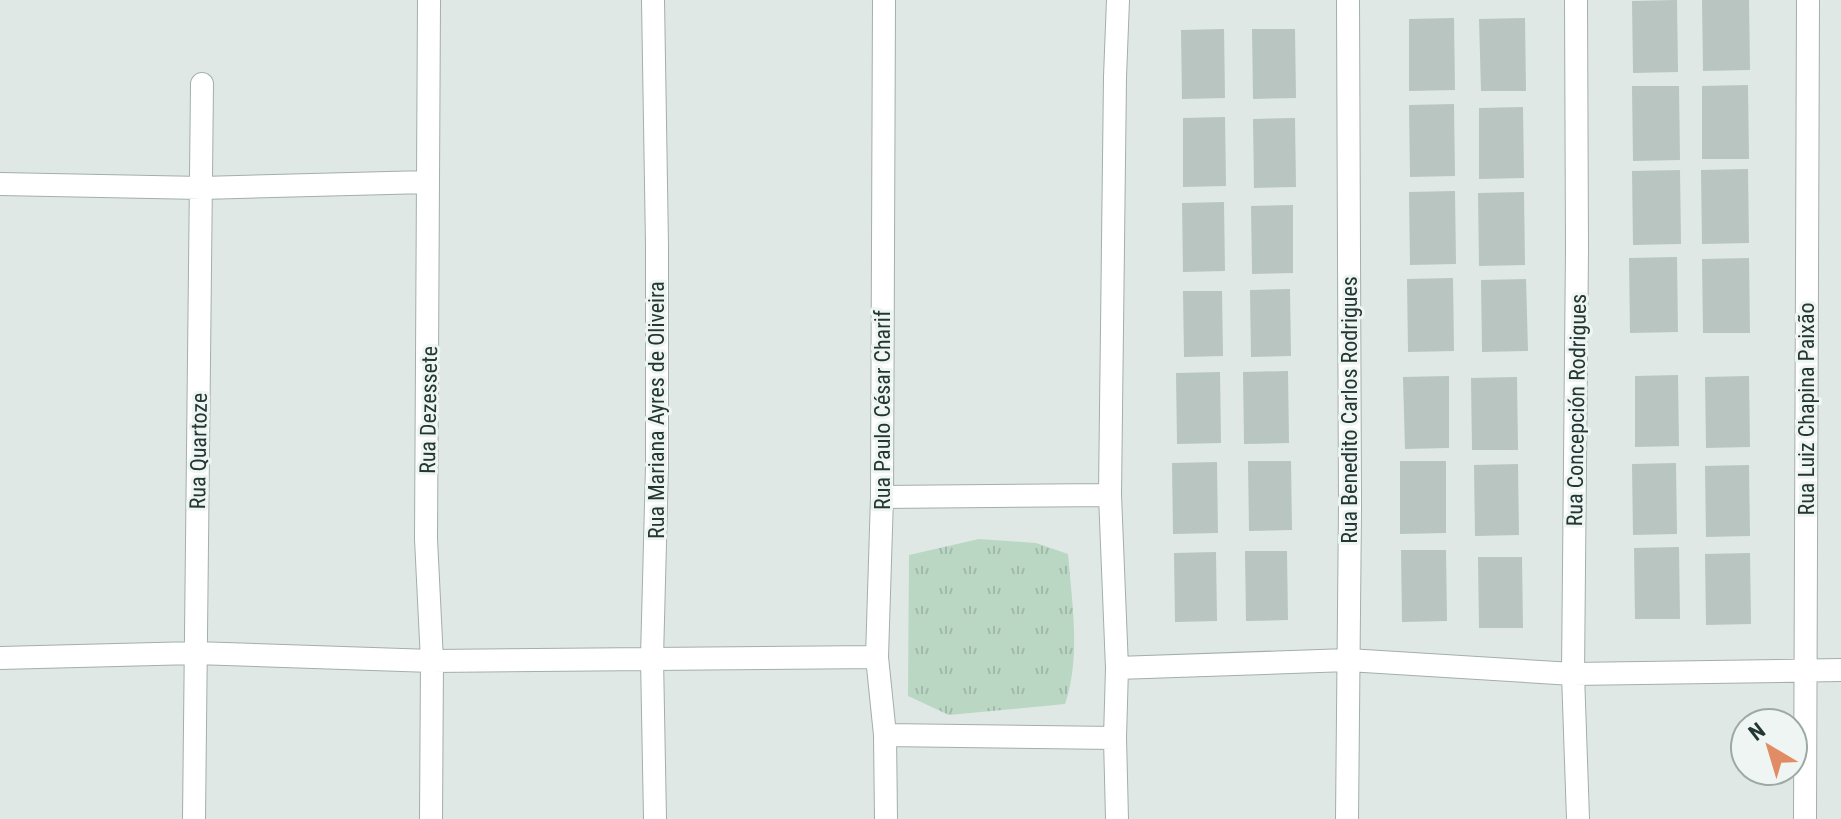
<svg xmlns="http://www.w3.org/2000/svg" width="1841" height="819" viewBox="0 0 1841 819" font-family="'Roboto Condensed',sans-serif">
  <defs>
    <pattern id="grass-tufts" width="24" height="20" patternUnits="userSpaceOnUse" patternTransform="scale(2)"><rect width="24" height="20" fill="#bad7c4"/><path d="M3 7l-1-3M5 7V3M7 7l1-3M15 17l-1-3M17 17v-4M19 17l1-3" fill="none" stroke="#a0b9a9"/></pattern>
  </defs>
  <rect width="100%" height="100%" fill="#dfe8e5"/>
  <!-- grass -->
  <path fill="url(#grass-tufts)" d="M979,539l57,4 32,11c4,49 13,103 -3,150l-116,11 -41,-19 1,-141z"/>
  <!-- building -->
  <path fill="#b8c5c1" d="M1677,0l1,72 -45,1 -1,-72z
    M1702,0h47l1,70 -47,1z
    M1454,18l1,72 -46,1v-72z
    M1525,18l1,73h-45l-2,-72z
    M1224,29l1,69 -43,1 -1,-69z
    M1252,29h43l1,69 -43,1z
    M1748,85l1,74h-47v-73z
    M1632,86h47l1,74 -47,1z
    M1454,104l1,72 -45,1 -1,-72z
    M1523,107l1,71 -45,1v-71z
    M1225,117l1,69 -43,1v-69z
    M1295,118l1,69 -42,1 -1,-69z
    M1748,169l1,74 -47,1 -1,-74z
    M1680,170l1,74 -48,1 -1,-74z
    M1455,191l1,73 -46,1 -1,-73z
    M1524,192l1,73 -46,1 -1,-73z
    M1224,202l1,69 -42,1 -1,-69z
    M1293,205v68l-41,1 -1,-68z
    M1677,257l1,75 -48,1 -1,-75z
    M1749,258l1,75h-47l-1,-74z
    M1453,278l1,73 -46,1 -1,-73z
    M1526,279l2,72 -46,1 -1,-72z
    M1290,289l1,67 -40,1 -1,-67z
    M1183,291h39l1,65 -39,1z
    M1288,371l1,72 -45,1 -1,-72z
    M1220,372l1,71 -44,1 -1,-71z
    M1678,375l1,71 -44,1v-71z
    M1449,376v72l-44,1 -2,-72z
    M1749,376l1,71 -44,1 -1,-71z
    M1517,377l1,73h-46l-1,-72z
    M1248,461h43l1,69 -43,1z
    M1400,461h46v72l-46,1z
    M1217,462l1,71 -45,1 -1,-71z
    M1676,463l1,71 -44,1 -1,-71z
    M1518,464l1,71 -44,1 -1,-71z
    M1749,465l1,71 -44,1 -1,-71z
    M1679,547l1,72h-45l-1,-71z
    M1401,550h45l1,71 -45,1z
    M1245,551h42l1,69 -42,1z
    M1216,552l1,69 -42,1 -1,-69z
    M1750,553l1,71 -45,1 -1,-71z
    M1478,557h44l1,71h-44z"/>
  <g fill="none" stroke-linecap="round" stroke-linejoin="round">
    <!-- minor casing -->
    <g stroke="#a3afac" stroke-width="24">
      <path id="minor" d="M429,0l-3,539 6,122 -1,158
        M653,0l4,245v221l-5,192 3,161
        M884,0l-2,497 -5,160 8,78 1,84
        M1576,0l1,249 -4,425 5,145
        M0,184l202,4 225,-6
        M882,497l228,-2
        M0,658l195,-5 237,8 445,-4
        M1117,668l231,-8 225,14 268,-4
        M885,735l230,3
        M194,819l8,-735
        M1117,819l-2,-81 2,-70 -7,-173 5,-418 3,-77
        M1347,819l3,-312 -2,-507
        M1805,819l3,-819"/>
    </g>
    <!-- minor -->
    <use href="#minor" stroke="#fff" stroke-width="22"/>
  </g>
  <g text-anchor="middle" stroke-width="6" stroke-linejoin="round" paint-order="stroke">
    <!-- street labels -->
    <g font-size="22" fill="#223632" stroke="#eff5f2">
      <text transform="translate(1806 409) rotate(-90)" y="8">Rua Luiz Chapina Paixão</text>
      <text transform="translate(428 410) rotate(-89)" y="8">Rua Dezessete</text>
      <text transform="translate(656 410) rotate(-90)" y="8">Rua Mariana Ayres de Oliveira</text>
      <text transform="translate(882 410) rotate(-90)" y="8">Rua Paulo César Charif</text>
      <text transform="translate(1349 410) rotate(-90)" y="8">Rua Benedito Carlos Rodrigues</text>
      <text transform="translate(1576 410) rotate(-89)" y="8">Rua Concepción Rodrigues</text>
      <text transform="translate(198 451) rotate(-89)" y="8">Rua Quartoze</text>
    </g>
  </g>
  <!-- north arrow -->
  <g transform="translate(1769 747) rotate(322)"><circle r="38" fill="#eff5f2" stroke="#9da9a5" stroke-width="2"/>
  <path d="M0-6L14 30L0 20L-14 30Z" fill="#e18c64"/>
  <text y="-12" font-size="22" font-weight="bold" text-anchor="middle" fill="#223632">N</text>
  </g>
</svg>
